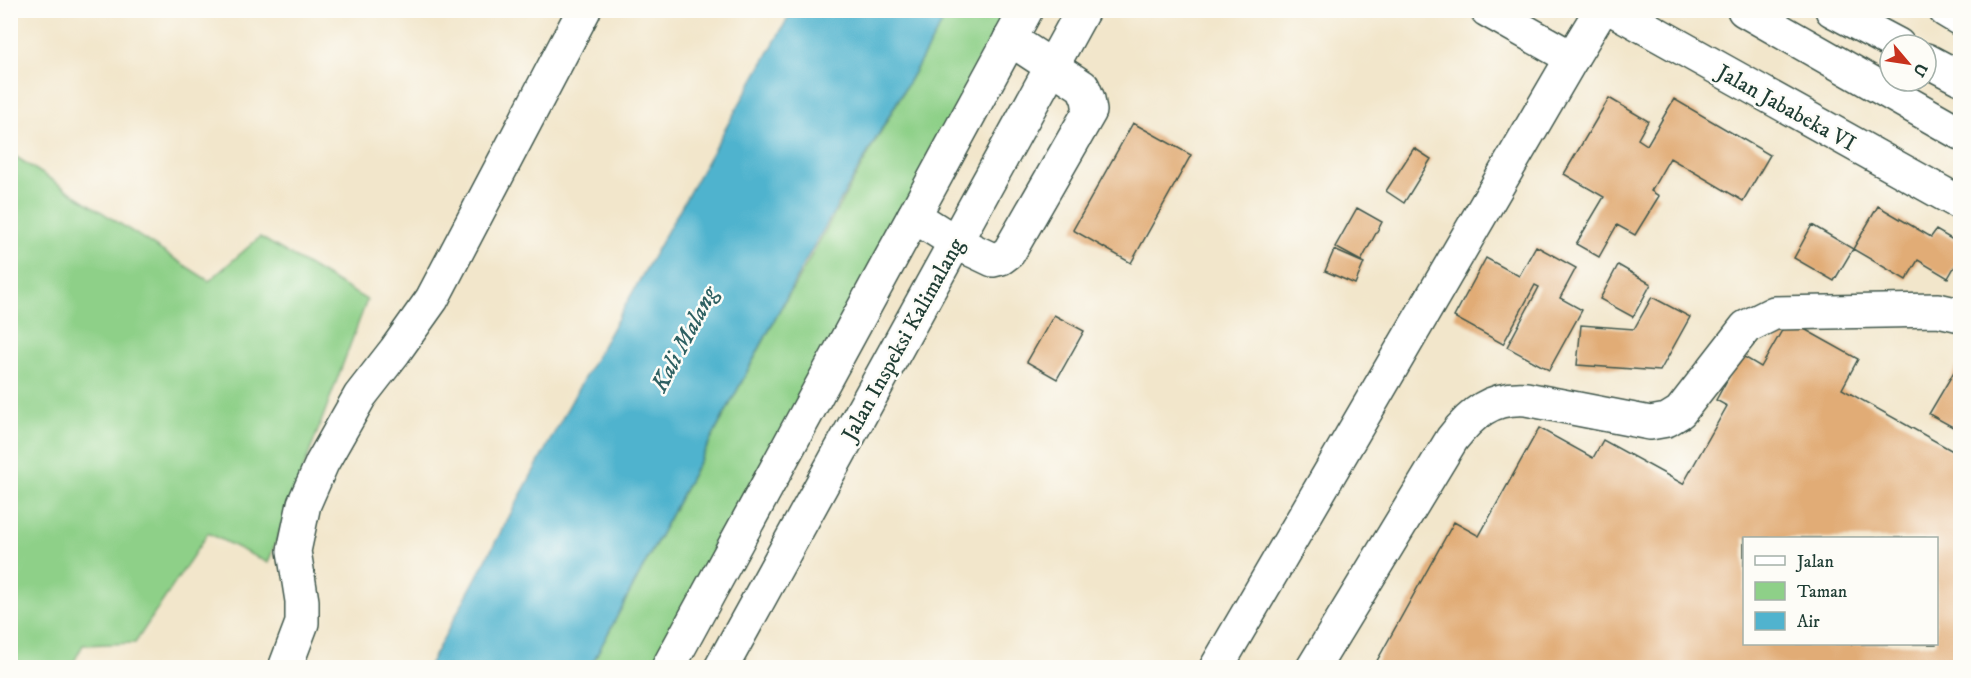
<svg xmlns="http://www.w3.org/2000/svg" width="1971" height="678" viewBox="0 0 1971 678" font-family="'IM FELL DW Pica',serif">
  <rect width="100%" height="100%" fill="#fdfcf7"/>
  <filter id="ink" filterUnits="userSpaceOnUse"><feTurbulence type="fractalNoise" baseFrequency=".0167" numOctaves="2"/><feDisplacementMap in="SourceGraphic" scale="12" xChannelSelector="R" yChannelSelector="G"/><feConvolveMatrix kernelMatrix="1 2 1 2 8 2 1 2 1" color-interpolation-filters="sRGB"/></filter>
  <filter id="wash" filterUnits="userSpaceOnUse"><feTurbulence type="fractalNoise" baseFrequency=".008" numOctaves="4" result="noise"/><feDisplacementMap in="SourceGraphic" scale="24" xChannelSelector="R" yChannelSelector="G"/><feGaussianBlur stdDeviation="1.35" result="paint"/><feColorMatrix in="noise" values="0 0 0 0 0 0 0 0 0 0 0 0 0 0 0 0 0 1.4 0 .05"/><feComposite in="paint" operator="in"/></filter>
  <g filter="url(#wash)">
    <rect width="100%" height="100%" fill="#f2e6cb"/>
    <!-- green -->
    <path fill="#8ed088" stroke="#56865e" stroke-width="1.5" d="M949,11h77l-358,656 -78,1 185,-348z
      M10,153l199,128 51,-44 107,63 -99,263 -60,-30 -73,110 -52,2 -12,22h-60z"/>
    <!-- water -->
    <path fill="#50b3ce" stroke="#387881" stroke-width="1.5" d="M792,11h157l-143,249 -216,407h-162l151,-280z"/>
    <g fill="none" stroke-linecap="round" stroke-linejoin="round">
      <!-- river -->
      <path stroke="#50b3ce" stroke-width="51" d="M506,668l355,-658"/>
    </g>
    <g id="blocks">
      <!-- building -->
      <path fill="#e1ac76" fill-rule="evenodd" d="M1609,98l39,23 -10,18 9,6 27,-46 96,56 -27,46 -73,-43 -19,33 8,5 -24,39 -18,-10 -18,32 -23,-13 28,-47 -40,-23z
        M1133,123l58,32 -60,108 -58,-33z
        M1414,148l17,11 -27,44 -18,-12z
        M1878,206l53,31 5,-7 24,14v13l-12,21 -30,-18 -12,20 -53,-31z
        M1357,208l25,14 -21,39 -26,-14z
        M1812,225l41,24 -19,32 -40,-23z
        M1536,246l40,22 -16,30 22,12 -33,60 -42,-23 32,-60 -4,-2 -32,59 -49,-27 32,-59 33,18z
        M1334,250l30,13 -9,21 -30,-13z
        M1618,265l33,19 -18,33 -33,-18z
        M1652,297l38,20 -30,54 -83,-6 4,-40 53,4z
        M1054,315l30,16 -27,48 -30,-17z
        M1788,320l70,39 -16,30 118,66v213h-587l81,-146 25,14 60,-108 54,30 10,-18 80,44 44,-78 -11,-6 25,-45 20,12zM1744,538h192v106h-192z
        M1958,365l2,1v65l-31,-17z"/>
    </g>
  </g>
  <g filter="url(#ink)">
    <use href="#blocks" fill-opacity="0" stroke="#3f564b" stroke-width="1.5"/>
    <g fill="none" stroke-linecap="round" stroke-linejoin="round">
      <!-- minor casing -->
      <g stroke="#3f564b" stroke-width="36">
        <path id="minor" d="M914,216l41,26 38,18 8,-2 8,-6 81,-141 -2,-12 -5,-12 -73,-48
          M285,668l17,-45v-22l-8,-50 10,-47 18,-41 38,-67 35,-45 37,-52 152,-289
          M1216,668l356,-610
          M1313,668l139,-229c20,-26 39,-42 74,-40l124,24 17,-3 13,-8 66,-85 28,-14 164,-3 22,5"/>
      </g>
      <!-- major casing -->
      <g stroke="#3f564b" stroke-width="36">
        <path id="major" d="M1487,10l85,48 29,-48
          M1614,10l346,193
          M1945,10l15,9
          M668,668l358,-658
          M721,668l362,-658"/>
      </g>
      <!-- highway casing -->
      <g stroke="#3f564b" stroke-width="36">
        <path id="highway" d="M1744,10l216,123
          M1832,10l66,35
          M1926,60l34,18"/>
      </g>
      <!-- minor -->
      <use href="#minor" stroke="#fff" stroke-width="33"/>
      <!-- major -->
      <use href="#major" stroke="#fff" stroke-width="33"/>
      <!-- highway -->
      <use href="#highway" stroke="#fff" stroke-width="33"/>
    </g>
  </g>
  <g text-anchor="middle" stroke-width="5" stroke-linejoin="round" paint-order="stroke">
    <!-- street labels -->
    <g font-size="22" fill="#1f3d34" stroke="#fdfcf7">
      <text transform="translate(1787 107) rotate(29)" y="8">Jalan Jababeka VI</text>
      <text transform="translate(902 339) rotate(-61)" y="8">Jalan Inspeksi Kalimalang</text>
    </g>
    <!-- water labels -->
    <g font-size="24" font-style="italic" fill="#2e6062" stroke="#fdfcf7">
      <text transform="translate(684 339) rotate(-62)" y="8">Kali Malang</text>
    </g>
  </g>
  <!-- margin -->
  <rect width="1971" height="678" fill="none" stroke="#fdfcf7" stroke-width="36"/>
  <!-- legend -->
  <rect x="1743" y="537" width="195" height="108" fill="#fdfcf7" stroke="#a4b0a9" stroke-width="1.5"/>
  <rect x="1755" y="556" width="30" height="9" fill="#ffffff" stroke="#a4b0a9" stroke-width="1.5"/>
  <text x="1797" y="567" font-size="18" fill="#1f3d34">Jalan</text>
  <rect x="1755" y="582" width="30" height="18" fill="#8ed088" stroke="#a4b0a9" stroke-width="1.5"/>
  <text x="1797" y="597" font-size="18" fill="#1f3d34">Taman</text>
  <rect x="1755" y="612" width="30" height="18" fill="#50b3ce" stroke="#a4b0a9" stroke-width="1.5"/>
  <text x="1797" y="627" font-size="18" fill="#1f3d34">Air</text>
  <!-- north arrow -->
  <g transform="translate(1908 63) rotate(119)"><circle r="28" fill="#fdfcf7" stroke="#a4b0a9" stroke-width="1.5"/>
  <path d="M0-4.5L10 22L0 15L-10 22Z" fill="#c8321e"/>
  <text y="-9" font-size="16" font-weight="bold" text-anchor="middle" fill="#1f3d34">U</text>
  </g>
</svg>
